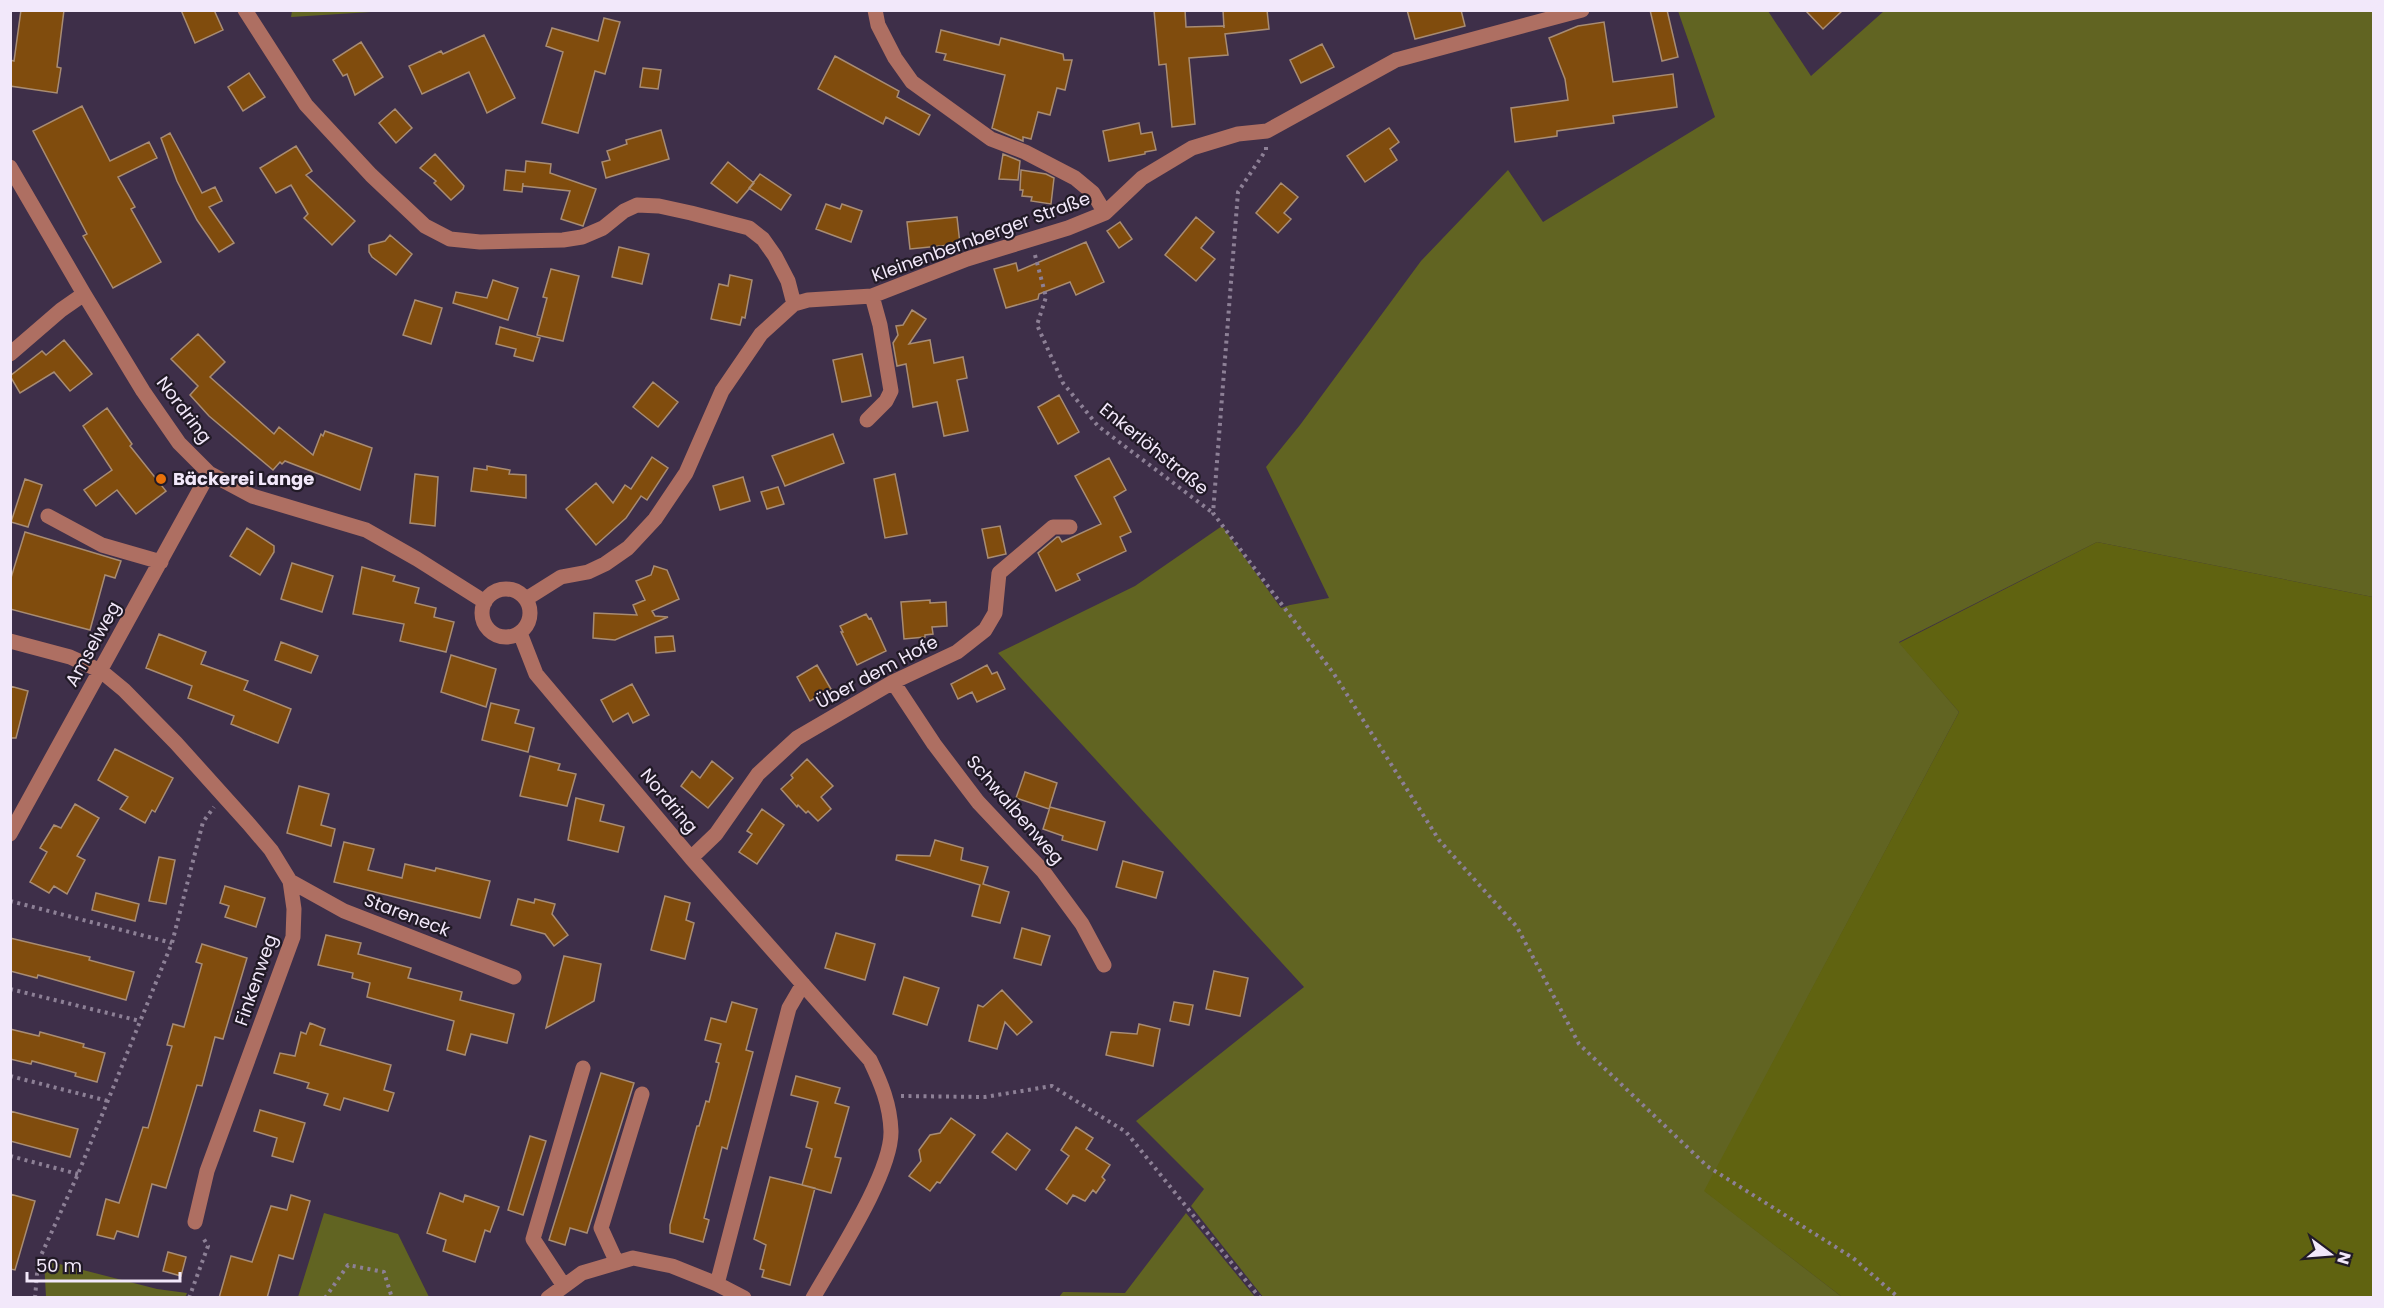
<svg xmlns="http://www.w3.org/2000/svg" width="2384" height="1308" viewBox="0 0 2384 1308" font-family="Poppins,sans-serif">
  <rect width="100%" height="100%" fill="#3e2f49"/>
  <!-- green -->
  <path fill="#616422" d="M292,11v-1l95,1 -96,6z
    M1678,11h90l43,65 73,-65h489v586l-276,-55 -198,100 60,70 -254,479 137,106h-579l-72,-91 13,-17 -68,-68 168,-134 -306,-334 137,-67 87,-60 59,82 9,-3 39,-7 -63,-131 34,-42 121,-164 87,-91 35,52 172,-105z
    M324,1213l74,21 31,63h-131z
    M1186,1213l69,84h-196l4,-5 62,1z
    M44,1260l113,29 30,4 -2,5 -139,-1z"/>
  <!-- forest -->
  <path fill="#606310" d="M2097,542l276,55v700h-531l-138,-106 255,-479 -60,-69z"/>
  <!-- building -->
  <path fill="#804c0d" stroke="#a88c73" stroke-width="1.5" d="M21,10h43l-7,57 4,1 -4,25 -47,-7v-26l4,1z
    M181,10h33l9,20 -28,13z
    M1154,10h31l1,17 38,-1v2l-1,-18h44l2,19 -44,5 3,21 -39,3 6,66 -23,3 -6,-63 -7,1z
    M1407,10h54l4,16 -50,13z
    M1650,10h17l11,47 -16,4z
    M1805,10h38l-20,19z
    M604,18l16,4 -15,52 -10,-3 -17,62 -36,-10 21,-71 -17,-6 6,-18 46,13z
    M1604,22l9,60 60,-8 4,33 -64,9 1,7 -57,8v5l-42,6 -4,-34 57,-8 -3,-21 -16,-41 29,-12z
    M941,30l58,15 2,-7 62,16 1,6h8l-7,30 -8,-2 -7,27 -12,-3 -7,27 -8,-2v4l-31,-13 13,-53 -61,-15 2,-6 -10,-2z
    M484,35l31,63 -28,15 -18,-41 -47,22 -13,-28 32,-15 2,3z
    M361,42l22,35 -28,18 -8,-21 -4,2 -10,-16z
    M1322,44l12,23 -33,16 -11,-23z
    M835,56l64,35 -2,6 33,18 -11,20 -33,-18 -3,7 -65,-35z
    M643,68l18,2 -3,19 -18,-2z
    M249,73l16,24 -22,14 -15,-24z
    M82,106l28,55 39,-19 8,16 -39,19 17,30 -4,2 30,53 -48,26 -30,-52 4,-2 -54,-103z
    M395,109l17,19 -16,15 -17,-20z
    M1139,123l2,11 11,-2 4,18 -11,2v2l-36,7 -6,-30z
    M1389,128l10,14 -9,7 7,11 -32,22 -18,-26z
    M661,130l8,29 -63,19 -4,-16 8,-2 -3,-9 20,-7 -1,-4z
    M170,133l32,60 13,-6 7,14 -13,6 25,36 -15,9 -22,-32 -20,-39 -16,-43z
    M296,146l16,25 -6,4 49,46 -23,24 -28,-27 4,-4 -17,-29 -15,8 -16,-25z
    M435,154l29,32 -1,3 -12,11 -17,-17 2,-2 -16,-13z
    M1003,154l17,7 -2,19 -19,-1z
    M526,161l25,3 -1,9 46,16 -13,37 -22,-7 9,-28 -47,-5v-3l-1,9 -18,-2 2,-20 19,2z
    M728,162l26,21 -17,20 -26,-20z
    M1021,170l25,4 8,4 -3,26 -20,-3 1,-4 -10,-1 1,-6h-3z
    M760,174l31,21 -10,15 -32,-22z
    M1281,183l17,14 -14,16 7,6 -13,14 -22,-20z
    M826,204l14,5 2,-5 20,7 -11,31 -35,-13z
    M957,217l3,27 -50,5 -3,-27z
    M1196,217l18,15 -13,16 14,11 -19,22 -31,-26z
    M1120,222l12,17 -13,9 -12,-17z
    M390,235l22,19 -16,21 -24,-18 -3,-5v-7l16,-4z
    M1086,242l18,40 -28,13 -6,-13 -31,12 -1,5 -32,9 -12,-39 22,-6 2,8z
    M619,247l30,7 -7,30 -30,-7z
    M551,269l28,7 -16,65 -26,-6 10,-37 -4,-1z
    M730,275l22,5 -7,38 -3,-1 -2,8 -29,-6 8,-35 9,2z
    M493,280l25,8 -10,32 -55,-17 3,-11 31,6z
    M415,300l27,8 -11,36 -28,-9z
    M912,310l14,9 -17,25 21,-4 4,23 29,-6 4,21 -10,2 11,51 -24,5 -7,-34 -24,5 -7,-43 -9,2 -4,-23 5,-8 -2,-9 7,-1z
    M500,327l40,11 -7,23 -19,-5 2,-7 -20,-5z
    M198,334l27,28 -15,15 64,57 5,-7 34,28 8,-21 2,2 2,-5 47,17 -12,42 -75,-29 -3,3 -2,-2 -7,8 -64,-54 -19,-21 8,-9 -27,-27z
    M64,340l28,34 -22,17 -16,-19 -34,21 -10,-17 32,-25 4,4z
    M862,354l9,42 -29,6 -9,-42z
    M653,382l25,20 -20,25 -25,-20z
    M1059,395l20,37 -21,12 -20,-37z
    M107,408l25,36 -2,2 36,45 -30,23 -19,-24 -21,16 -12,-16 28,-20 -29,-44z
    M833,434l11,29 -59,23 -13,-30z
    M652,457l16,11 -21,32 -6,-4 -15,22 -30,27 -30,-36 30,-26 17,20 12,-18 6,4z
    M1109,458l17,32 -12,7 17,35 -11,5 6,14 -49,23 3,6 -24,11 -18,-38 19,-16h2l3,5 39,-18 -26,-48z
    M487,466l23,4 -1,4 17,1v23l-55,-7 3,-23 13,2z
    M415,474l23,3 -3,49 -25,-3z
    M895,474l12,60 -22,4 -11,-59z
    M743,477l7,24 -30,9 -7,-24z
    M25,479l17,6 -14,42 -17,-5z
    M778,487l6,17 -17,5 -6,-17z
    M1000,526l6,28 -18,4 -6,-29z
    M247,528l27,18v6l-14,23 -30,-19z
    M25,532l96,29 -6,17 -10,-3 -15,55 -80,-21v-28z
    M292,563l41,13 -11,36 -41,-13z
    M654,566l13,4 12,29 -27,12 3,5 13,1 -53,23 -22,-2 1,-25 43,2 -4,-10 12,-5 -9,-19 15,-6z
    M362,567l33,9 -2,5 26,7 -4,15 21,5 -2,9 20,5 -8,30 -46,-11 4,-17 -51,-10z
    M930,600v3l16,-1 1,24 -15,1 1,7 -8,1v2l-21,2 -3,-37z
    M866,614l3,5 2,-1 15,33 -29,14 -16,-33h2l-3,-6z
    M159,634l47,18 -5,12 47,17 -4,9 47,19 -13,34 -47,-19 3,-8 -46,-18 4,-12 -46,-18z
    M673,636l2,15 -19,2 -1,-16z
    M281,642l37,14 -7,17 -36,-13z
    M451,655l45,14 -10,38 -45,-15z
    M817,665l14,24 -21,12 -13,-24z
    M987,665l5,9 5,-2 8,17 -28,13 -5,-10 -14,7 -7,-15z
    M632,684l17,31 -16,8 -5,-10 -15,9 -12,-22z
    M10,686l18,5 -12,47h-6z
    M491,703l28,7 -4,13 19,5 -6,24 -46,-12z
    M115,749l58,29 -18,34 -3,-2 -7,13 -25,-14 8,-12 -30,-17z
    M530,756l30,8 -2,6 18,4 -9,32 -47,-10z
    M807,759l26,27 -12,11 10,12 -13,12 -10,-10 -2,2 -8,-8 -1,2 -16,-18 12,-11 -2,-3z
    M712,761l21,17 -25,30 -27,-22 11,-15 8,7z
    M1025,772l32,11 -8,26 -33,-11z
    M299,786l30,8 -8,31 14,4 -4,17 -44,-13z
    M576,798l28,7 -4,16 24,6 -6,25 -50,-12z
    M75,804l24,14 -22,38 8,4 -18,34 -13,-8 -5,7 -19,-11 17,-30 -7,-4 14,-23 7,3z
    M1050,807l55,15 -8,28 -35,-10 1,-4 -20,-7z
    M762,809l22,16 -27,39 -18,-12 13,-18 -5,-3z
    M935,840l28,8 -2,12 27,7 -5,17 26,8 -9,31 -28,-7 8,-31 -84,-25 1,-5 33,1z
    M344,842l30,7 -6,21 34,8 3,-14 30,7 1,-3 54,13 -10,37 -146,-36z
    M159,857l16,3 -9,44 -17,-3z
    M1123,861l40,11 -7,26 -40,-11z
    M225,886l40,12 -9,29 -31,-10 4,-11 -9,-3z
    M96,893l43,11 -4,17 -43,-11z
    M665,896l25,7 -4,17 8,3 -9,36 -34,-9z
    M518,899l16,4 1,-4 20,5 -3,10 16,21 -14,11 -9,-12 -34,-9z
    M1022,928l28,8 -9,29 -27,-7z
    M836,933l39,11 -10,36 -40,-12z
    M326,935l35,8 -3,11 53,14 -3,10 54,14 -2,8 54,14 -7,29 -36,-9 -6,21 -18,-5 7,-29 -87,-24 3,-14 -18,-5 1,-5 -35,-8z
    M10,938l80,19 -1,3 45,12 -8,28 -88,-25 -1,3 -27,-7z
    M202,944l45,14 -24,81 -8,-2 -13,49 -5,-1 -31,103 -14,-4 -14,53 -21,-6 -3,8 -17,-4 9,-36 13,4 24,-76 5,1 24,-82 -5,-1 6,-21 11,3 18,-63 -6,-2z
    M564,956l37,8 -7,37 -48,27z
    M1214,971l34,7 -8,38 -34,-7z
    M904,977l35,11 -12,37 -34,-11z
    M1002,990l30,32 -15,13 -12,-13 -8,27 -28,-8 9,-36 5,2z
    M732,1002l25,7 -11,41 7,2 -26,97 -5,-2 -18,71 5,2 -6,22 -33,-9v-8l27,-99h2l7,-25 3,1 10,-39 -3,-1 5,-18 -16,-4 6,-22 15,4z
    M1174,1002l19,3 -4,20 -19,-4z
    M310,1023l15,6 -5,16 71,20 -7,25 10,3 -6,18 -44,-13 -4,12 -16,-5 4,-11 -21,-6 2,-5 -35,-10 6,-20 15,3 6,-24 5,2z
    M1139,1024l21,5 -7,37 -47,-11 5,-23 26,2z
    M10,1029l29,7 1,-4 44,12 -1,3 22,6 -8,29 -22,-6 1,-3 -44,-12 -1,3 -21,-5z
    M601,1073l33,10 -47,150 -17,-5 -5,17 -16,-5z
    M796,1076l44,12 -5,15 14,4 -14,50 6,1 -10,35 -29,-8 10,-36 -6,-2 12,-45 -27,-7z
    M260,1110l45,13 -12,39 -21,-6 5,-18 -23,-7z
    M10,1111l68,18 -8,28 -60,-16z
    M951,1118l24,17 -35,48 -3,-1 -7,9 -21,-15 12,-15 -2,-11 11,-15 10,-2z
    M1076,1127l17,11 -7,11 24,16 -8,12 3,3 -9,13 -3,-3 -8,11 -12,-6 -6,9 -21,-15 23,-33 -8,-6z
    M1007,1133l23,17 -14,20 -24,-18z
    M530,1136l16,5 -23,74 -15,-5z
    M770,1177l45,11 -25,97 -28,-8 2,-7 -4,-1 6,-24 -12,-6z
    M440,1193l23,9 2,-7 34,12 -9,25 -5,-2 -10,32 -32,-11 3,-11 -19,-7z
    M10,1194l25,7 -20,69 -5,-1z
    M291,1195l19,6 -17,58 -14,-4 -12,43h-48l12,-42 21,6 19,-56 16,4z
    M168,1252l18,5 -5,19 -18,-5z"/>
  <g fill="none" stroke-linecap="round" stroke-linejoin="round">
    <!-- path -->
    <path stroke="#8d8096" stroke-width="4" stroke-dasharray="3 4.5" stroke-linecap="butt" d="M1266,147v3l-28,42 -25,321 121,161 105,166 78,87 62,117 128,122 146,92 46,40
      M1035,255l11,42 -9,28 26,58 35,43 115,87
      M10,901l162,42
      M10,989l130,32
      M10,1076l98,25
      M901,1096l84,1 67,-11 74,46 134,166
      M10,1156l68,18
      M35,1298l3,-36 40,-88 94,-231 31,-121 11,-15
      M189,1298l19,-52 -6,-10
      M325,1298l23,-33 36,7 8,26"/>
    <!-- minor -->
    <path stroke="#ae6f62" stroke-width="15" d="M245,10l61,95 65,70 54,51 25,13 30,3 83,-2 19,-3 21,-9 21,-17 13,-6 22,1 32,7 58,15 14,11 12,17 13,25 6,23
      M875,10l3,15 17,33 17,24 79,57 34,13 50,26 18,15 12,20
      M10,167l74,127 59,97 36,52 30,30 43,23 114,34 51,29 68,43
      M10,354l51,-44 23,-16
      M867,420l19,-19 5,-10 -11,-66 -8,-29
      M48,516l54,29 59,17
      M482 613a24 24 0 1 1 48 0a24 24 0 1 1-48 0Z
      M526,599l35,-22 27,-5 17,-8 23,-16 27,-29 31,-46 36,-82 39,-57 33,-30 14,-4 64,-4 95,-37 101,-31 37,-15 37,-35 50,-30 46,-14 29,-3 129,-71 186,-50
      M520,633l16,41 155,184 179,202c11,23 20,44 21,71 1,42 -56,128 -78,167
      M10,641l60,16 31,14 23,19 52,53 72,80 23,27 19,31 4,28 -1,28 -86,234 -12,51
      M893,682l41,62 44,58 65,69 39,53 22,41
      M10,834l199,-361
      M691,858l25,-24 42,-60 39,-36 96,-56 64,-30 28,-22 10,-17 4,-40 54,-46h17
      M290,881l54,30 170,66
      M617,1263l-16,-35 41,-134
      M717,1284l72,-276 14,-24
      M564,1286l-31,-47 50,-171
      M548,1298l34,-25 51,-15 39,8 45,18 27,14"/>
  </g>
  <!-- markers -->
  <circle fill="#e8710a" stroke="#211a26" stroke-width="2" cx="161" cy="479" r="6"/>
  <g text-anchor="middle" stroke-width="4.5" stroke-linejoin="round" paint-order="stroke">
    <!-- street labels -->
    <g font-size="18" fill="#f2e8fa" stroke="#211a26">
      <text transform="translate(981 237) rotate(-20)" y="6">Kleinenbernberger Straße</text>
      <text transform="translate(184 410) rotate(53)" y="6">Nordring</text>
      <text transform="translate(1154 449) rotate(39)" y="6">Enkerlöhstraße</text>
      <text transform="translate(93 644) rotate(-61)" y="6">Amselweg</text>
      <text transform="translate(877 672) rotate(-28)" y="6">Über dem Hofe</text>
      <text transform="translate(669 801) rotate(50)" y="6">Nordring</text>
      <text transform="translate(1015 810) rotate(49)" y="6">Schwalbenweg</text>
      <text transform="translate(407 915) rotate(21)" y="6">Stareneck</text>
      <text transform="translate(256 980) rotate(-71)" y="6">Finkenweg</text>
    </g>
    <!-- poi labels -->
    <g font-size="18" font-weight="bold" fill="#f2e8fa" stroke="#211a26" text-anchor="start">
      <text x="173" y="485">Bäckerei Lange</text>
    </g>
  </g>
  <!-- border -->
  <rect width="2384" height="1308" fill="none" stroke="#f2e8fa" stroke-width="24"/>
  <!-- north arrow -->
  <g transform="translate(2330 1254) rotate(106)" stroke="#211a26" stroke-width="4.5" paint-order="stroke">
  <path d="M0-4.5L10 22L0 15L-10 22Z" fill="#f2e8fa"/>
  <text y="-9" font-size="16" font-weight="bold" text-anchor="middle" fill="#f2e8fa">N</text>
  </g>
  <!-- scale -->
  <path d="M27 1272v9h153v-9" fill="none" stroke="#f2e8fa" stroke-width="3"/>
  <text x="36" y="1272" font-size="18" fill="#f2e8fa" stroke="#211a26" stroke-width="4.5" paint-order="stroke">50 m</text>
</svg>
